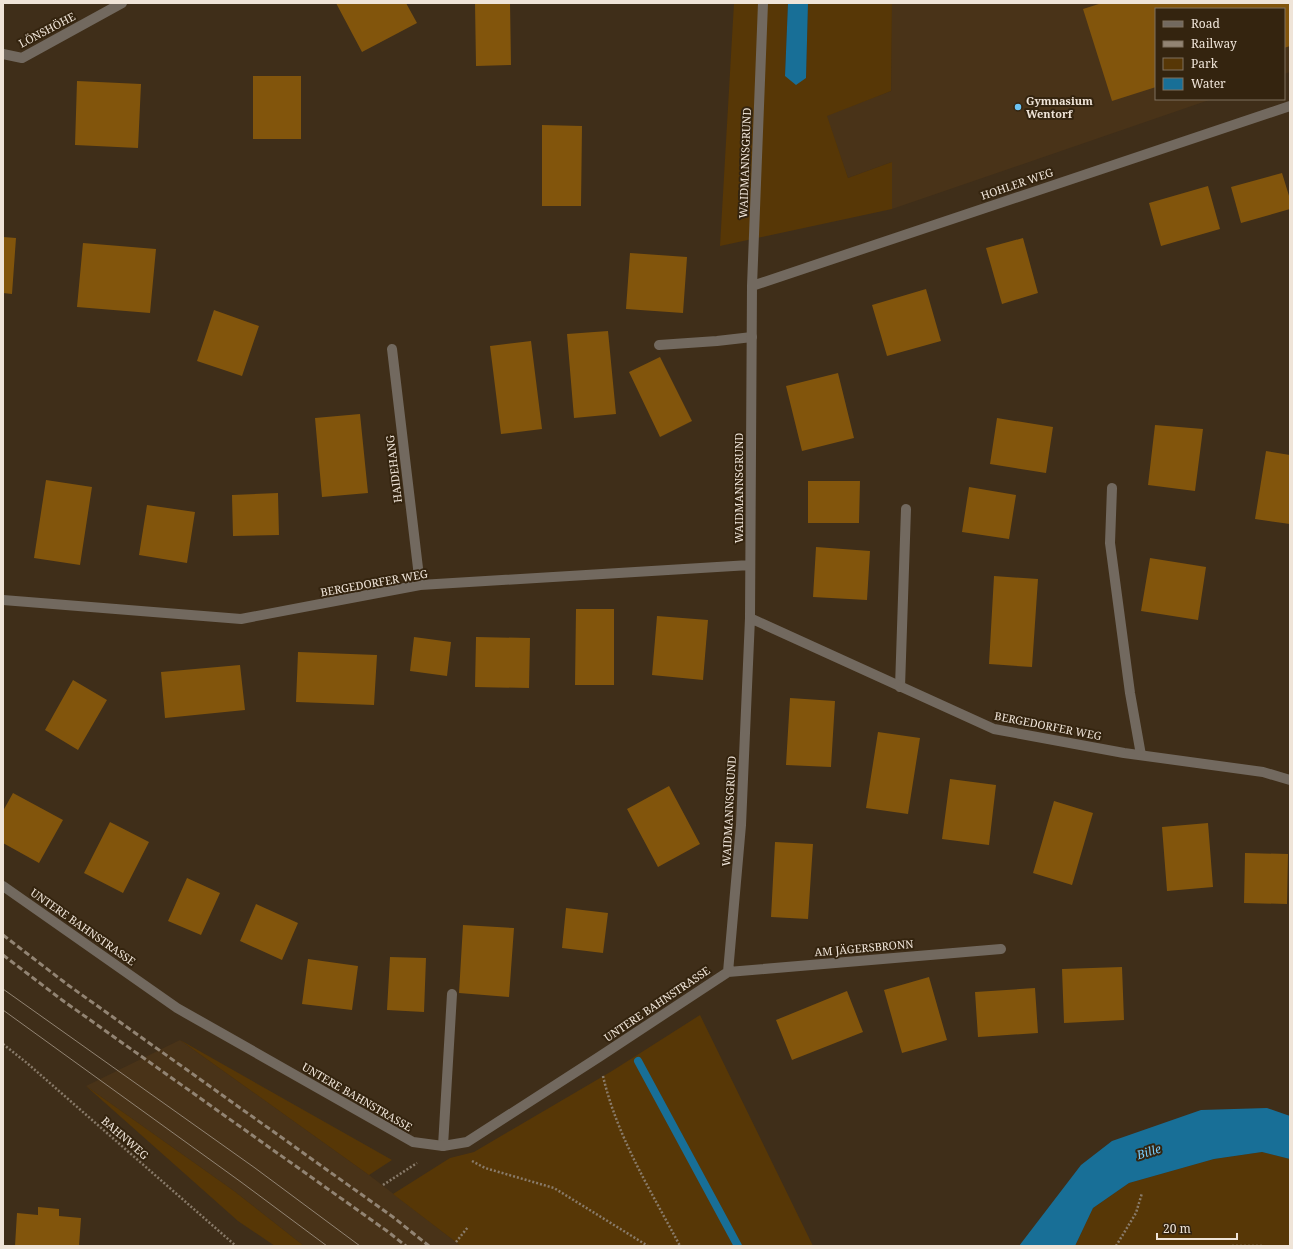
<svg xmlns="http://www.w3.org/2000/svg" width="1293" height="1249" viewBox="0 0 1293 1249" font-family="'Noto Serif',serif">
  <rect width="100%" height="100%" fill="#3f2e19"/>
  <!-- built -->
  <path fill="#493318" d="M892,3h398v69l-6,2v-65h-128v90h56l-320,110v-47l-44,16 -22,-63 65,-24z
    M180,1040l189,135 92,71h-157l-70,-55 -148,-105z"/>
  <!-- green -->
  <path fill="#573706" d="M734,3h54l-3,73 21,2 2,-75h84l-1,88 -64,25 21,62 44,-16v47l-172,37z
    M700,1015l113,231h-352l-68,-52 57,-36 24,-6 138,-81z
    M180,1040l212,120 -23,15z
    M86,1086l148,105 70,55h-29l-37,-25z
    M1262,1152l28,7v87h-215l18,-38 36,-25 85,-24z"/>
  <!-- water -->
  <path fill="#186f97" d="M788,3h20l-2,75 -10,7 -11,-9z
    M1267,1108l23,8v43l-28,-7 -48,7 -85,24 -36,25 -18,38h-56l62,-81 31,-24 89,-31z"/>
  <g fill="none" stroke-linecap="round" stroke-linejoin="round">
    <!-- stream -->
    <path stroke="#186f97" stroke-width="8" d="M638,1061l100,185"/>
  </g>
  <!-- building -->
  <path fill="#82550c" d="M336,3h70l11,20 -55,29z
    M475,3h35l1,62 -35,1z
    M1102,3h188v43l-6,2v-39h-128v78l-44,14 -29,-92z
    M253,76h48v63h-48z
    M77,81l64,3 -3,64 -63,-3z
    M542,125l40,1 -1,80h-39z
    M1282,173l8,26v10l-49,14 -10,-36z
    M1208,186l12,43 -59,17 -12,-43z
    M3,237l13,1 -4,56 -9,-1z
    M1023,238l15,55 -36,11 -16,-56z
    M83,243l73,6 -6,64 -73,-6z
    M630,253l57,4 -4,56 -57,-4z
    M926,289l15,52 -54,15 -15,-51z
    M214,310l45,16 -17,50 -45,-15z
    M608,331l8,83 -42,4 -7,-84z
    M531,341l11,88 -41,5 -11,-88z
    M660,357l32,64 -32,16 -31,-65z
    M838,373l16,65 -52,13 -16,-65z
    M360,414l8,79 -46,4 -7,-79z
    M997,418l56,9 -7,46 -56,-9z
    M1155,425l48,4 -8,62 -47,-6z
    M1266,451l24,4v69l-35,-5z
    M46,480l46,7 -12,78 -46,-7z
    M808,481h52l-1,42h-51z
    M969,487l47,8 -7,44 -47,-7z
    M278,493l1,42 -46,1 -1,-41z
    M147,505l48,7 -8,51 -48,-8z
    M816,547l54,4 -3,49 -54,-3z
    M1150,558l56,9 -8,53 -57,-9z
    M994,576l44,3 -6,88 -43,-3z
    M576,609h38v76h-39z
    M657,616l51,4 -5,60 -51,-5z
    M414,637l37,5 -4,34 -37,-5z
    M476,637l54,1 -1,50 -54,-1z
    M298,652l79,3 -3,50 -78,-3z
    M240,665l5,45 -80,8 -4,-46z
    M73,680l34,20 -29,50 -33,-20z
    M790,698l45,3 -4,66 -45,-2z
    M878,732l42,6 -12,76 -42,-6z
    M950,779l46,6 -7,60 -47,-6z
    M669,786l31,58 -42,23 -31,-58z
    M13,793l50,27 -24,43 -36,-20v-32z
    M1054,801l39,12 -21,72 -39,-12z
    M110,822l39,20 -26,51 -39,-20z
    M1208,823l5,64 -46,4 -5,-64z
    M775,842l38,2 -5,75 -37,-2z
    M1245,853l43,1 -1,50 -43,-1z
    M187,878l33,15 -19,42 -33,-14z
    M256,904l42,19 -16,37 -42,-19z
    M566,908l42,5 -5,40 -41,-5z
    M463,925l51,3 -5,69 -50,-4z
    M390,957l36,1 -2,54 -37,-2z
    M308,959l50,7 -6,44 -50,-6z
    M1122,967l2,53 -60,3 -2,-54z
    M929,977l18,63 -45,13 -18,-63z
    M1035,988l3,45 -60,4 -3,-45z
    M847,991l16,41 -71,28 -16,-40z
    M38,1207l21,2v7l22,2 -2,28h-64l2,-33 21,2z"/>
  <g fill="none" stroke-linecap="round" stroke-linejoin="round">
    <!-- path -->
    <path stroke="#897b6a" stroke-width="2.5" stroke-dasharray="2 2" stroke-linecap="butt" d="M3,1044l24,19 209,183
      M603,1076c14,61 48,115 77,170
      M472,1161l13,7 69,20 94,58
      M383,1185l34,-22
      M456,1242l12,-15
      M1116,1246l20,-33 6,-20
      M1232,1246h30"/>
    <!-- lane -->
    <path stroke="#72695f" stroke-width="10" d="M659,345l58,-4 35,-4
      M1112,488l-2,55 20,150 11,62
      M900,687l6,-178
      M443,1146l9,-152"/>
    <!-- street -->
    <path stroke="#72695f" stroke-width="10" d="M3,54l19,4 100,-55
      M752,286l538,-180
      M392,349l28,236
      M3,600l238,19 179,-34 330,-20
      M750,618l244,111 130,24 139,19 27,8
      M3,886l174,122 236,134 30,4 24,-4 132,-85 129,-85 273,-23
      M728,972l13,-147 9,-207 2,-332 11,-283"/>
    <!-- tram -->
    <path stroke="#928473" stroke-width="1" d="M3,989l252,179 105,78
      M3,1010l238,172 86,64"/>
    <!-- rail -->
    <path stroke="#928473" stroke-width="3" stroke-dasharray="6 3" stroke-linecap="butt" d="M3,935l65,50 325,232 36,29
      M3,955l59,45 325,231 19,15"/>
  </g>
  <!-- markers -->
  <circle fill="#6cc3f2" stroke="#34240f" stroke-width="1.5" cx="1018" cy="107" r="4"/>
  <g text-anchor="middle" stroke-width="4" stroke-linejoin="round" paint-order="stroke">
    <!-- street labels -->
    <g font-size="11" fill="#efe4d8" stroke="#34240f">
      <text transform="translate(47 30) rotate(-28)" y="4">LÖNSHÖHE</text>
      <text transform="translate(745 163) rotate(-88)" y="4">WAIDMANNSGRUND</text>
      <text transform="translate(1017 184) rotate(-19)" y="4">HOHLER WEG</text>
      <text transform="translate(394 469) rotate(-97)" y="4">HAIDEHANG</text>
      <text transform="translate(739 488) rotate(-90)" y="4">WAIDMANNSGRUND</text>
      <text transform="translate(374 583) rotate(-10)" y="4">BERGEDORFER WEG</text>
      <text transform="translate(1048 726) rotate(11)" y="4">BERGEDORFER WEG</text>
      <text transform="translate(729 811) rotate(-87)" y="4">WAIDMANNSGRUND</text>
      <text transform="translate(83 927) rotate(35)" y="4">UNTERE BAHNSTRASSE</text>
      <text transform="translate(864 948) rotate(-5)" y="4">AM JÄGERSBRONN</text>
      <text transform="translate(657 1004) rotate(-34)" y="4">UNTERE BAHNSTRASSE</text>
      <text transform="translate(357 1097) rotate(30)" y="4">UNTERE BAHNSTRASSE</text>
      <text transform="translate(125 1138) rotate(41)" y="4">BAHNWEG</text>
    </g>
    <!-- poi labels -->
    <g font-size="11" font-weight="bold" fill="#efe4d8" stroke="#34240f" text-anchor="start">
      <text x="1026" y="105">Gymnasium<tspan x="1026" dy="13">Wentorf</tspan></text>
    </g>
    <!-- water labels -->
    <g font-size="12" font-style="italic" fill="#78caf9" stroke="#34240f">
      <text transform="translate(1149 1152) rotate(-17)" y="4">Bille</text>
    </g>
  </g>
  <!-- border -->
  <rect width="1293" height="1249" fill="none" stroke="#efe4d8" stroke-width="8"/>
  <!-- legend -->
  <rect x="1155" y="8" width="130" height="92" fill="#34240f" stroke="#7f715f"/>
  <rect x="1163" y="21" width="20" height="6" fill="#72695f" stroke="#7f715f"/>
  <text x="1191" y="28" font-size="12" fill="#efe4d8">Road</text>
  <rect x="1163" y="41" width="20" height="6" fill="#928473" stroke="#7f715f"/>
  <text x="1191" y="48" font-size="12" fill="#efe4d8">Railway</text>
  <rect x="1163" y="58" width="20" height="12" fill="#573706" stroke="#7f715f"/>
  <text x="1191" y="68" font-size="12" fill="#efe4d8">Park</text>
  <rect x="1163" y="78" width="20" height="12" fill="#186f97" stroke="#7f715f"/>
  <text x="1191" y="88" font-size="12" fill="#efe4d8">Water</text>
  <!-- scale -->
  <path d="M1157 1233v6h80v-6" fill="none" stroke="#efe4d8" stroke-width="2"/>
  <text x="1163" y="1233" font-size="12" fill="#efe4d8" stroke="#34240f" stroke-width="3" paint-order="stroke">20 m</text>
</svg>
